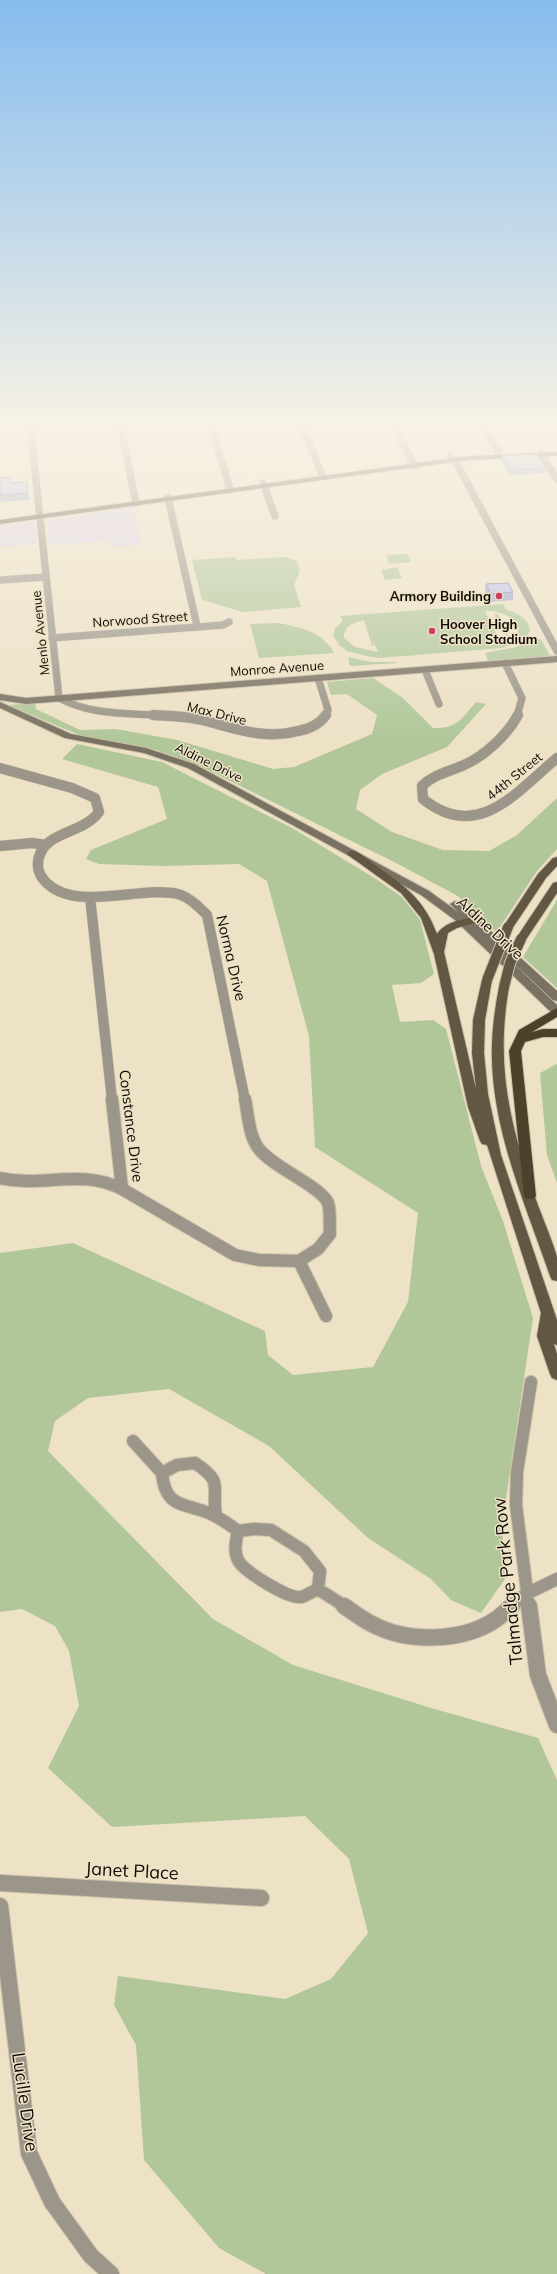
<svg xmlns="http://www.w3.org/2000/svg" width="557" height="2274" viewBox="0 0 557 2274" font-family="Mulish,sans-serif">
  <rect width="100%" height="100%" fill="#ede1c6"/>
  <!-- commercial -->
  <path fill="#ddd3e8" d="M134,507l7,38 -30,2 -2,-6 -60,4 -2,-25z
    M35,521l2,23 -37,3v-21z"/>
  <!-- green -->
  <path fill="#b1c79a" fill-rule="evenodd" d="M407,554l4,8 -22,2 -3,-9z
    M236,557l1,3 47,-3 13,4 3,10 -6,14 7,22 -58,5 -41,-12 -10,-40z
    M397,567l5,11 -17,2 -4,-10z
    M504,604l1,5c11,4 24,9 25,22l-7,9 -21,8 -122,10 -14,-2 -19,-5 -8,-6 -6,-10 2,-7 8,-7 -3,-5zM485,611c13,0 29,4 34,17l-2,7 -7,5 -12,-26h-4l15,26 -8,3zM364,620l8,26h2l-3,-10 7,16 -23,-5 -11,-9c-1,-12 11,-16 20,-18z
    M278,623c22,4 45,9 56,30l-75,5 -9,-34z
    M529,639h12l9,17 -62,5 -3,-8 32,-6z
    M348,657l23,5h25l1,1 -47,3z
    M373,678l30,20 30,30c24,1 29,-10 43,-26l10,2 -39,43 -65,27 -22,16 -4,19 36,23 51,18 46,1 28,-16 40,-37v51l-20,22 -41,62 -18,-21 -22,-17 -56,-30 -204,-101 -40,-14 -74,-14 -74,-31 27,-2 1,6 44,21 36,-1 61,11 96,29 21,-2 78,-33 5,-19 -30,-21 -16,1 -4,-13z
    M77,744l85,18 130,66 84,51 26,18 18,23 14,54 -13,9 -29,2 8,37 33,-2 13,9 35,137 22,55 30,97 -31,207 3,54 -24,34 -30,-13 -20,-21 -63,-41 -99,-92 -100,-57 -81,9 -33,23 -7,30 165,168 80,46 138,43 107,30 19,42v494h-291l-47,-26 -75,-88 -8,-115 -22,-40 4,-29 167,23 46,-20 37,-46 -19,-74 -44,-43 -193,11 -64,-59 31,-62 -10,-55 -14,-25 -33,-17 -22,3v-359l73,-10 192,88 3,24 25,20 80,-8 35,-65 10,-89 -103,-66 -6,-111 -42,-155 -28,-17 -75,2 -65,-2 -13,-5 5,-9 76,-31 -9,-32 -96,-28z
    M557,900v88l-34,-31z
    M557,1064v119l-10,-28 -7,-82z"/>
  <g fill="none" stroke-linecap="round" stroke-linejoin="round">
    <!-- street-far3 casing -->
    <g stroke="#c9bfa7" stroke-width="8">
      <path id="street-far3" d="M30,423l29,275c33,18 72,15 108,18
        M120,423l16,80
        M210,423l20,66
        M301,423l21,52
        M392,423l23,43
        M482,423l16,28
        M541,454l16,25
        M450,456l7,8 100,187
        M263,483l12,33
        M168,498l29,128
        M0,580l46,-3
        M52,638l171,-13 6,-3
        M505,663l17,35 -5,18
        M425,670l14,34
        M318,678l10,32 -3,6"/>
    </g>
    <!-- street-far2 casing -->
    <g stroke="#c9bfa7" stroke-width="11">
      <path id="street-far2" d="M153,715c16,1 33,1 49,5 33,8 61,20 96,11 11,-2 21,-6 28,-16
        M518,715c-11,20 -33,41 -54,50 -15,7 -30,9 -42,21l1,13c55,44 93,-7 134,-41
        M0,768l72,20 23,10 4,14c-15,20 -45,19 -57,38 -5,9 -6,17 -1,26 26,40 98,9 137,18 11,3 21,13 29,21l38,185
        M0,846l32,-3 14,2
        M90,897l22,203"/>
    </g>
    <!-- street-far1 casing -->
    <g stroke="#c9bfa7" stroke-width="14">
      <path id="street-far1" d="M112,1099l10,90 113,66 24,5 40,1
        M245,1099c3,15 4,38 14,50 15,19 63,38 69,54 3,9 1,22 2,31l-12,15 -19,12
        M0,1178c44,10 80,-10 122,11
        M299,1261l27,55
        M133,1441l29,32
        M216,1516c-5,-30 9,-33 -21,-53l-18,2 -15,8c3,34 20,30 47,40 11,5 20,11 29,18
        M254,1529l17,1 33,21 16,20 -2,18c-5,2 -12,7 -17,8 -13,2 -55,-25 -62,-35 -6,-10 -3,-21 -1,-31z
        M318,1589l28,18
        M510,1607l16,-13 31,-15
        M529,1607l-13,-102 1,-33 14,-90"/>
    </g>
    <!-- street casing -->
    <g stroke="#c9bfa7" stroke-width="18">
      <path id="street" d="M344,1606c9,6 18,13 28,18 35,19 90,18 123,-4 6,-4 11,-9 17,-14
        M529,1606l9,69 19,50
        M0,1883l261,15
        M0,1906l29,247 23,49 39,54 20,18"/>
    </g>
    <!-- secondary casing -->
    <g stroke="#c9bfa7" stroke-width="2">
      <path id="secondary" d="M557,656v6l-531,42 -26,-4v-6l26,4z
        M0,702l71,32 75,14 48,16 235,127 29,21 -8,-8 5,-3 4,1 98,89v10l-4,-1 -59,-55 63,60v10l-4,-1 -98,-94 -34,-25 -233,-127 -44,-15 -79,-15 -65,-30z"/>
    </g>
    <!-- primary casing -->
    <g stroke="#c9bfa7" stroke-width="2">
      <path id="primary" d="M557,452v4l-88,4 -469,64v-4l469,-64z
        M352,850c8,2 16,10 23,15 30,21 49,34 62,69 8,-12 23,-14 37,-17l5,3 -1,2 -21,6 -9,5 -4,19 32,137 -4,-36 1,-33 9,-40 5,-3 5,3 -7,40 -1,33 4,41 13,61 56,165v25l-3,-1 3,10v26l-5,-2 -2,-4 -13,-38 4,-23 -54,-168 -5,-1 -2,-3 -12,-34 -34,-153 -13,-36 -20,-25 -53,-38 -1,-2z
        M557,857v9l-11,12 -34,51h-8l-1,-2 35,-53 15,-16z
        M557,882v11l-32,48h-8l-1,-2 1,-2 36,-54z
        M504,984l5,3c-13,75 -1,130 23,201 7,23 18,45 25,69 0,7 0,16 0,24l-5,-1 -2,-4c-22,-64 -51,-130 -57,-198 -3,-31 0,-61 6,-91z"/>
    </g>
    <!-- highway casing -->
    <g stroke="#c9bfa7" stroke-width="2">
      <path id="highway" d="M557,1008v9l-25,15 11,-3h14v8h-14l-18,5 -4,9 15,145 -2,3h-8l-2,-3 -15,-145 10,-21z"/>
    </g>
    <!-- street-far3 -->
    <use href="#street-far3" stroke="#9b958a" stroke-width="7"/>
    <!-- street-far2 -->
    <use href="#street-far2" stroke="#9b958a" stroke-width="10"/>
    <!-- street-far1 -->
    <use href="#street-far1" stroke="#9b958a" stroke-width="12"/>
    <!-- street -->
    <use href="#street" stroke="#9b958a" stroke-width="16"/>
    <!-- secondary -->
    <use href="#secondary" fill="#797161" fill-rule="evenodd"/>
    <!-- primary -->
    <use href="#primary" fill="#615743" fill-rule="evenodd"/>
    <!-- highway -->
    <use href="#highway" fill="#4c412b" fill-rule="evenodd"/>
    <!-- primary-bridge casing -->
    <g stroke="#c9bfa7" stroke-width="12" stroke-linecap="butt">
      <path id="primary-bridge" d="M487,980l21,-53
        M504,987l6,-24 11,-24"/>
    </g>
    <!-- primary-bridge -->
    <use href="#primary-bridge" stroke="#615743" stroke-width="10"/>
  </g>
  <!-- wall -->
  <path fill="#a5a8d0" d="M502,455l44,13v5l-36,2 -9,-15z
    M0,478l11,5 16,-1 2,18 -29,2z
    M486,584l27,8v8l-23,2 -5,-10z"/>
  <!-- building -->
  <path fill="#c0c3f2" stroke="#8688a9" d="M502,455h36l8,13 -35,2z
    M11,477v6l16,-1 1,11 -28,2v-17z
    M508,583l5,9 -22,2 -5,-10z"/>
  <!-- sky -->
  <linearGradient id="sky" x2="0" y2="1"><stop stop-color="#86bcee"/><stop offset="0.57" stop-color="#f7f2e5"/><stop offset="1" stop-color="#f7f2e5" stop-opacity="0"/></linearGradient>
  <rect width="557" height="741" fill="url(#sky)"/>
  <!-- markers -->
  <g fill="#cb3d67" stroke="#ede1c6" stroke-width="1.5">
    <circle cx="499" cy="596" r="4"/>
    <circle cx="432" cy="631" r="4"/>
  </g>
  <g text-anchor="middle" stroke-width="3" stroke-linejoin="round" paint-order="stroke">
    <!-- far-poi labels -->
    <g font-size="13" font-weight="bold" fill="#0f0b03" stroke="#ede1c6" text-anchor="end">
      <text x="491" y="601">Armory Building</text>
      <text x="440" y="629" text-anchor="start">Hoover High<tspan x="440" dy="15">School Stadium</tspan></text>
    </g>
    <!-- far-street labels -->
    <g font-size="13" fill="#0f0b03" stroke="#ede1c6">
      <text transform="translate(140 619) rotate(-4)" y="5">Norwood Street</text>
      <text transform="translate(40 633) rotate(-96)" y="5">Menlo Avenue</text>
      <text transform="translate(277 668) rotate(-4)" y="5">Monroe Avenue</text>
      <text transform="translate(217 713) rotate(14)" y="5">Max Drive</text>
      <text transform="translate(209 762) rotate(26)" y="5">Aldine Drive</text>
      <text transform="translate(514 776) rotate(-39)" y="5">44th Street</text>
    </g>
    <!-- street labels -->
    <g font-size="15" fill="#0f0b03" stroke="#ede1c6">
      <text transform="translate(490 928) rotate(43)" y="5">Aldine Drive</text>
      <text transform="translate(231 958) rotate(77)" y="5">Norma Drive</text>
      <text transform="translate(131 1126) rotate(83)" y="5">Constance Drive</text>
    </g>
    <!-- near-street labels -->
    <g font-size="18" fill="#0f0b03" stroke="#ede1c6">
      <text transform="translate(508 1581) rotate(-96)" y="6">Talmadge Park Row</text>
      <text transform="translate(132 1871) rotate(3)" y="6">Janet Place</text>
      <text transform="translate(25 2102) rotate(82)" y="6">Lucille Drive</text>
    </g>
  </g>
</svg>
